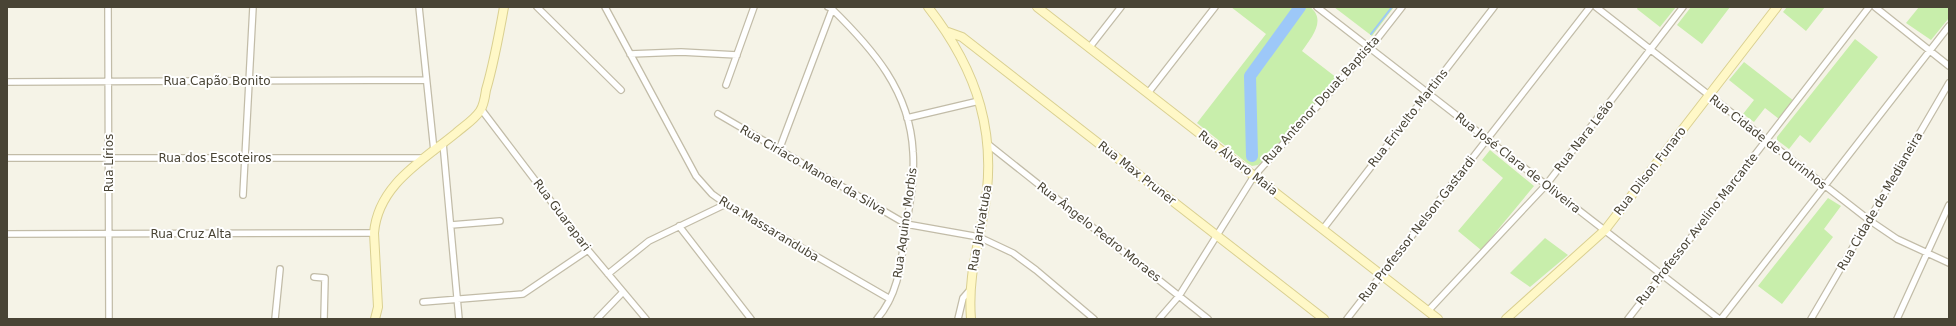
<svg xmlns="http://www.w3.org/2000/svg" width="1956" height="326" viewBox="0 0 1956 326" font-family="'DejaVu Sans',sans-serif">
  <rect width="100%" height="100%" fill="#f5f3e7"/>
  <!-- green -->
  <path fill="#c8eeab" d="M1231,7h79c17,13 1,31 -8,44l35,27 -65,75 -14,12 -6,1 -5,-3 -50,-40 69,-89z
    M1334,7h60l-22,29z
    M1638,7h38l-16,20 -23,-18z
    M1691,7h39l-28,37 -25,-19z
    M1787,7h38l-19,24 -23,-19z
    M1919,7h30v11l-18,22 -25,-17z
    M1855,39l23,18 -68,86 -10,-8 -11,14 -12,-9v-3z
    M1744,62l50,39 -15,18 -14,-11 -11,14 -11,-8 11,-14 -25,-20z
    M1490,150l44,36 -53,64 -23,-19 45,-53 -21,-18z
    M1828,198l13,8 -17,23 9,8 -51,67 -24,-18z
    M1545,238l23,17 -38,32 -20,-14z"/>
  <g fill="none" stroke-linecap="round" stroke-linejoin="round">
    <!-- stream -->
    <path stroke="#9dc8f8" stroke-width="2" d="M1371,34l21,-27"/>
    <!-- river -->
    <path stroke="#9dc8f8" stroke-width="12" d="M1252,156l-2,-80 50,-69"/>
    <!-- street casing -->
    <g stroke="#c2bca8" stroke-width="8">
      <path id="street" d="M108,7l1,312
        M419,7l15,144
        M537,7l84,83
        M605,7l91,169 16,18 14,10 164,95
        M828,7l3,1c42,41 79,83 82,144 2,28 -4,55 -8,82 -4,30 -7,61 -28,85
        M1317,7l402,312
        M1596,7l273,213 28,19 52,24
        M1875,7l74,59
        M1089,48l32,-41
        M630,54l51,-2 56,3
        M7,82l419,-2
        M726,85l28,-78
        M1148,93l67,-86
        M481,109l107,141 58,69
        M718,114l188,110 73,13 34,16 23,17 58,49
        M907,118l72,-17
        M443,143l16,176
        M989,145l219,174
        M779,150l54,-143
        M7,158h417
        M243,195l10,-188
        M451,225l49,-4
        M679,226l72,93
        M1323,229l171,-222
        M7,234l367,-1
        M608,274l41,-33 77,-37
        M314,277l11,1 -1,41
        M423,302l100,-8 65,-44
        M1428,311l118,-126 137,-178
        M275,319l5,-50
        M597,319l26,-27
        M958,319l5,-21 7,-8
        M1159,319l20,-23 75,-120 116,-128 32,-41
        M1347,319l243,-312
        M1628,319l241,-312
        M1721,319l228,-293
        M1811,319l138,-236
        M1897,319l52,-114"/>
    </g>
    <!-- secondary casing -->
    <g stroke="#dad091" stroke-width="10">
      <path id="secondary" d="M928,7c50,64 71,129 55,210 -7,37 -15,64 -12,102
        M1037,7l401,312
        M948,32l14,5 362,282
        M375,319l3,-12 -4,-74c4,-48 48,-72 82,-100 8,-7 18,-13 24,-22 4,-6 5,-14 6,-21 8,-27 13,-55 18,-83
        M1506,319l99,-89 172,-223"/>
    </g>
    <!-- street -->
    <use href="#street" stroke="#fff" stroke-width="5.5"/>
    <!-- secondary -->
    <use href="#secondary" stroke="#fff8c7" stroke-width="8"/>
  </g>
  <g text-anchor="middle" stroke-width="4" stroke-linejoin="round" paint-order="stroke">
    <!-- street labels -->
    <g font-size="12" fill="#494435" stroke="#fff">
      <text x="217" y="85">Rua Capão Bonito</text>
      <text transform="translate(1321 100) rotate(-48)" y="4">Rua Antenor Douat Baptista</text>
      <text transform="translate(1408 118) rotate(-52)" y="4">Rua Erivelto Martins</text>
      <text transform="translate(1584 136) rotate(-52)" y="4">Rua Nara Leão</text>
      <text transform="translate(1768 142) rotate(38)" y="4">Rua Cidade de Ourinhos</text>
      <text x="215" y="162">Rua dos Escoteiros</text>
      <text transform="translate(109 163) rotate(-90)" y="4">Rua Lírios</text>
      <text transform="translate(1238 163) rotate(38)" y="4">Rua Álvaro Maia</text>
      <text transform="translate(1518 163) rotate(38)" y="4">Rua José Clara de Oliveira</text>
      <text transform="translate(813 170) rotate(30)" y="4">Rua Ciríaco Manoel da Silva</text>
      <text transform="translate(1650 171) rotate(-52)" y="4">Rua Dilson Funaro</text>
      <text transform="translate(1137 173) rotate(38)" y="4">Rua Max Pruner</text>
      <text transform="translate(1880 201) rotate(-60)" y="4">Rua Cidade de Medianeira</text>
      <text transform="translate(562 215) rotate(53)" y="4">Rua Guarapari</text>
      <text transform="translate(905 223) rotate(-82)" y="4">Rua Aquino Morbis</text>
      <text transform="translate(980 228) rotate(-80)" y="4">Rua Jarivatuba</text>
      <text transform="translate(769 229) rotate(31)" y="4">Rua Massaranduba</text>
      <text transform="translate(1417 229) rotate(-52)" y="4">Rua Professor Nelson Gastardi</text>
      <text transform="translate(1697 229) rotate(-52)" y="4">Rua Professor Avelino Marcante</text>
      <text transform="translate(1099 232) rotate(38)" y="4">Rua Ângelo Pedro Moraes</text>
      <text x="191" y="238">Rua Cruz Alta</text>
    </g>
  </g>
  <!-- border -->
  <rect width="1956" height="326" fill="none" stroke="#494435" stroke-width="16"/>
</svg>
